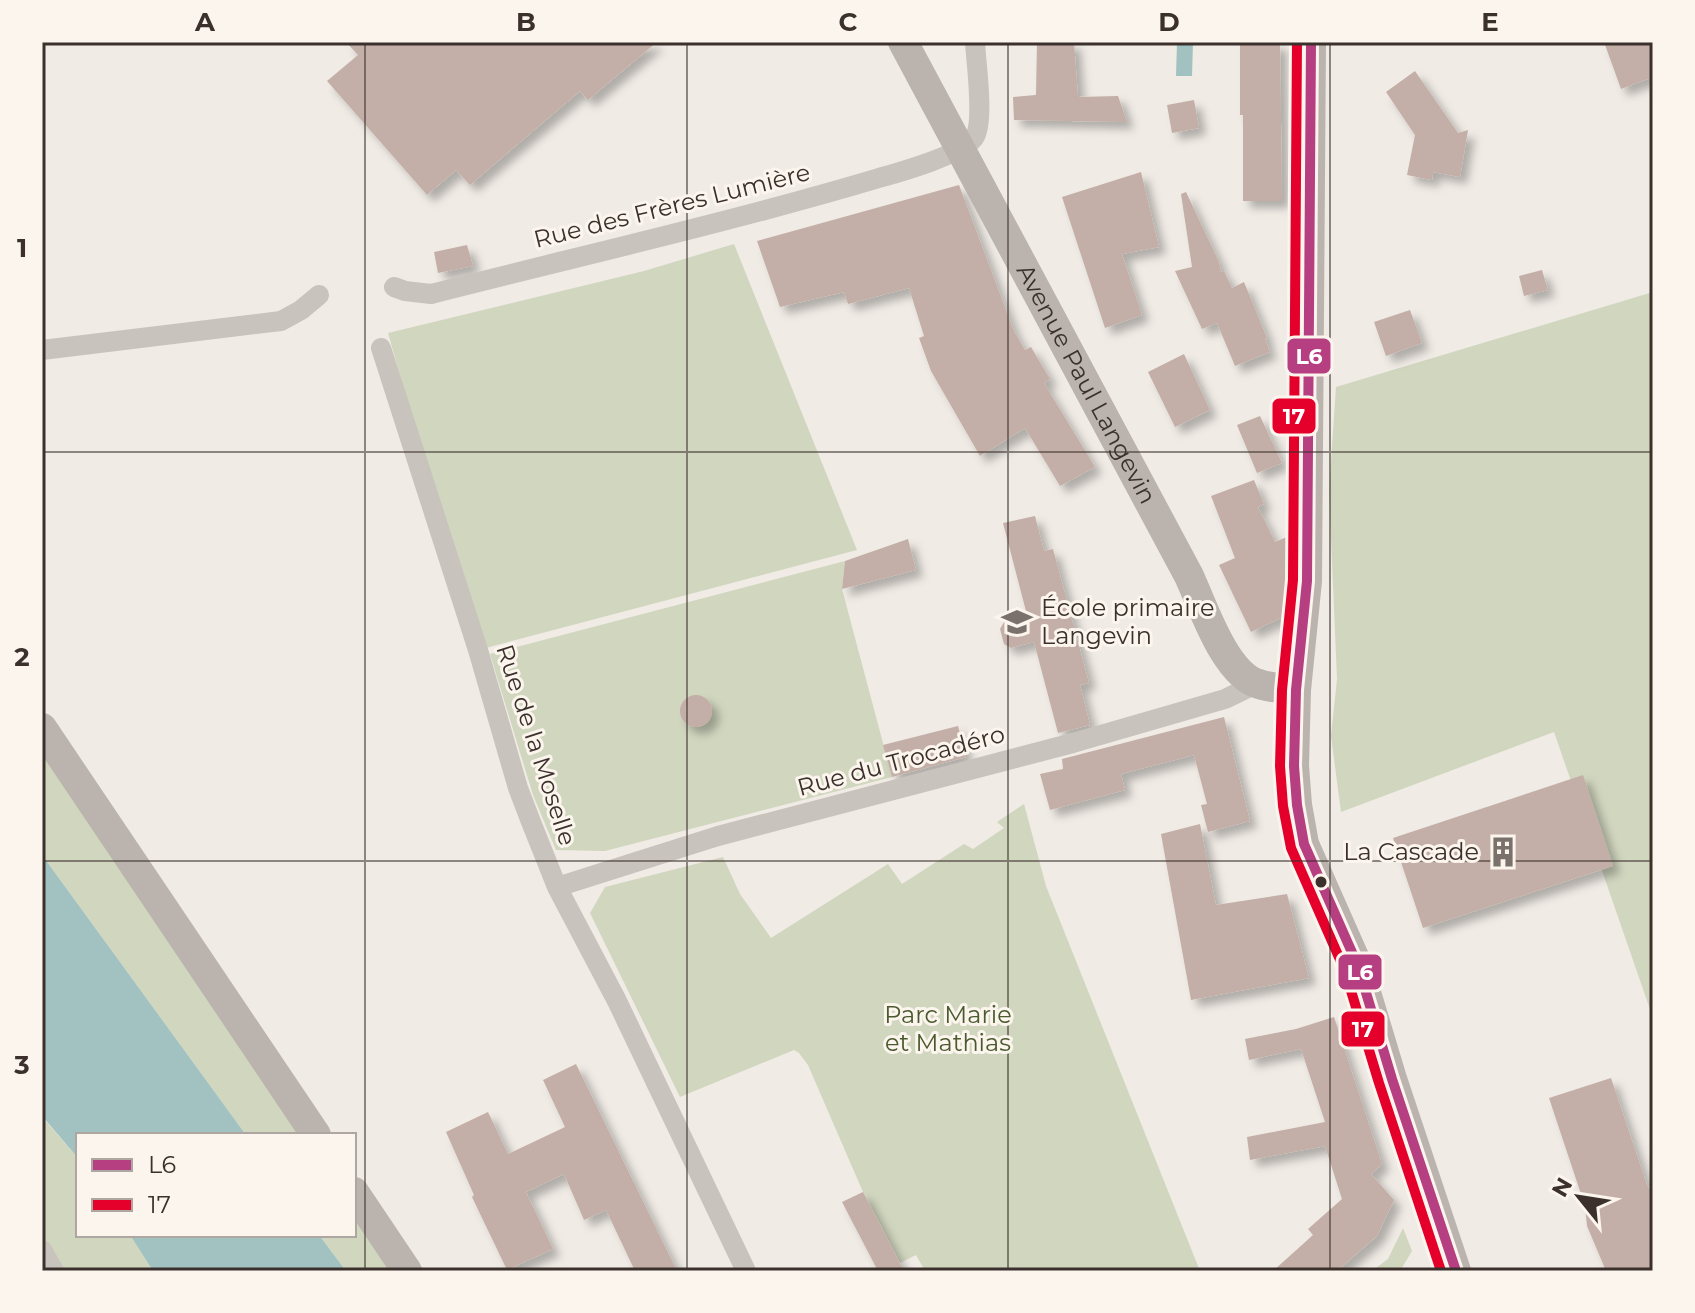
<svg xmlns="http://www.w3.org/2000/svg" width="1695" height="1313" viewBox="0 0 1695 1313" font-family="Montserrat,sans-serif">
  <defs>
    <filter id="shadow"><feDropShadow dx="7" dy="7" stdDeviation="4" flood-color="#0004"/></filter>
  </defs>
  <rect width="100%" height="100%" fill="#f0ebe5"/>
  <!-- green -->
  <path fill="#d1d6bf" d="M734,244l123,306 -379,100 -90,-317 256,-62z
    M1653,292v726l-99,-286 -213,80 -10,-76 6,-57 -8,-188 7,-104z
    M845,561l-3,28 50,188 -287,74 -49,-1 -23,-55 -43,-141z
    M42,728l274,407h-70l-204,-280z
    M1024,804l22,82 154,385h-275l-9,-16 -16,8 -37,-71 -55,-127 -9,-12 -5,-3 -114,47 -90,-184 15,-26 118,-30 17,37 31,44 117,-74 14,20 62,-40 9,5 31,-21 -7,-6z
    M42,1117l36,41v77h52l23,36h-111z
    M354,1192l53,79h-61l-27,-36h35z
    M1403,1228l9,23 -12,20h-28l16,-12z"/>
  <!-- water -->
  <path fill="#a1c2c1" d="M1177,42h16l-1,34h-16z
    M42,855l204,280h-168v23l-36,-42z
    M130,1235h189l27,36h-193z"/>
  <!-- building -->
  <path fill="#c3afa7" filter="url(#shadow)" d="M346,42h311l-69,58 -8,-9 -110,94 -14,-15 -29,25 -100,-114 31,-26z
    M1037,42h37l4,55 40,-1 9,26 -113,-2 -1,-23 23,-2z
    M1240,42l40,1 2,158h-39v-86h-3z
    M1604,42h49v35l-32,12z
    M1415,71l43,62 10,-3 -8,47 -27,-5 -1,8 -25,-5 8,-40 -29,-43z
    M1194,100l5,28 -27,5 -5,-28z
    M1141,172l18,75 -37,7 20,61 -37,13 -43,-131z
    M959,185l55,146 11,19 6,-3 19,32 -6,4 51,84 -35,19 -35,-58 -45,28 -49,-85 -12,-33 5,-2 -15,-48 -61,16 -4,-12 -64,15 -23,-66z
    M1186,192l33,70 2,10 3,-1 8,17 12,-6 23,56 -2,1 5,13 -35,14 -18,-43 -15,6 -27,-58 17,-4 -11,-73z
    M467,245l6,21 -35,7 -4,-21z
    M1542,270l6,20 -24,6 -5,-20z
    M1410,310l12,33 -36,13 -12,-34z
    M1184,354l26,56 -35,17 -27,-55z
    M1260,416l22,47 -25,10 -20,-48z
    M1254,480l10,24 -6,3 17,35 12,-5 -1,71 -1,8 -34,16 -32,-67 16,-7 -24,-62z
    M1035,516l9,35 9,-2 36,134 -9,2 10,40 -32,8 -24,-91 -23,6 -7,-4 -4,-15 4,-7 23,-7 -24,-92z
    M908,539l8,31 -74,19 3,-28z
    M680 711a16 16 0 1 1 32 0a16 16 0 1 1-32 0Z
    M1224,717l26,104 -42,11 -7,-27 6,-1 -13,-49 -73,19 4,16 -75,20 -10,-36 23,-5 -1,-10z
    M958,726l8,31 -74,20 -9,-32z
    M1583,775l30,91 -190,62 -30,-90z
    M1200,824l16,81 71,-11 22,84 -118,22 -30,-166z
    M1334,1017l48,147 -11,10 23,26 -17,36 -40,35h-64l40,-36 -5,-6 34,-30 -17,-53 -75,14 -3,-23 78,-15 -24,-73 -52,11 -4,-21 51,-10z
    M576,1064l101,207h-42l-29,-61 -22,10 -20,-46 -38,18 27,57 -46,21 -35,-73 2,-2 -28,-63 42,-20 20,42 57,-27 -22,-47z
    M1611,1078l36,107 6,10v76h-47l-19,-45 -2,-20 -36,-108z
    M863,1192l10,19 31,60h-26l-36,-69z"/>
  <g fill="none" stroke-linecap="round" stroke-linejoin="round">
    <!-- street -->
    <path stroke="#c9c3be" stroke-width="20" d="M394,287l11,4 26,3c149,-38 300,-72 448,-116 21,-6 82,-23 95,-40 11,-15 2,-75 1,-96
      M381,348l97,302 40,138 13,34 26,65 60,114 129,270
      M42,350l239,-29 20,-11 18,-15
      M557,887l161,-51 355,-93 152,-44 31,-15
      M42,1250l12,21"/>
    <!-- secondary -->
    <g stroke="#bab3ae" stroke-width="30">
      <path id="s1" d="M903,42l286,534c14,30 36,99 70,108 11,4 25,4 37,6"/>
      <path d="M1311,42l-4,539 -11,109 -2,76 3,39 7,39 54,122 34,113 64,192"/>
      <path d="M42,728l274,407"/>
      <path d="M354,1192l53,79"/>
    </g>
    <!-- bus-1 casing -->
    <g stroke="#fbf5ee" stroke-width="16">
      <path id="bus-1" d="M1311,42l-4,539 -11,109 -2,76 3,39 7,39 54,122 34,113 64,192"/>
    </g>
    <!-- bus-2 casing -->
    <g stroke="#fbf5ee" stroke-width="16">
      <path id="bus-2" d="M1297,42l-4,538 -11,110 -2,76 3,40 8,42 54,123 34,112 62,188"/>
    </g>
    <!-- bus-1 -->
    <use href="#bus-1" stroke="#b63f82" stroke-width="10"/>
    <!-- bus-2 -->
    <use href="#bus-2" stroke="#e4002b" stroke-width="10"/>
  </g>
  <!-- grid -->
  <path fill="none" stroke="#3b302b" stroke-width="2" stroke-opacity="0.55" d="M365,42v1229M687,42v1229M1008,42v1229M1330,42v1229M42,452h1611M42,861h1611"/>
  <!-- icons -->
  <defs>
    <g id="school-bare" transform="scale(2.4)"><path d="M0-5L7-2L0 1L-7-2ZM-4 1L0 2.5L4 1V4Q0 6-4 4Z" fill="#7a716c" stroke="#fbf5ee" stroke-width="2.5" paint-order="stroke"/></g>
    <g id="building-bare" transform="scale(2.4)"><path d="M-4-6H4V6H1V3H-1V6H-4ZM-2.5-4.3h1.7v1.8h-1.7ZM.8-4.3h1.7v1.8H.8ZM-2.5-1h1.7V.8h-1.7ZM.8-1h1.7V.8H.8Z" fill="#7a716c" stroke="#fbf5ee" stroke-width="2.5" paint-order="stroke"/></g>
  </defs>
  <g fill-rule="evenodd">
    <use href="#school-bare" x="1017" y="622"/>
    <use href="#building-bare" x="1503" y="852"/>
  </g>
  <!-- markers -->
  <circle fill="#3b302b" stroke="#fbf5ee" stroke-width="3" cx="1321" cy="882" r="7"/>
  <g text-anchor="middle" stroke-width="6" stroke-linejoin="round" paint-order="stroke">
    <!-- street labels -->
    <g font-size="24" fill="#3b302b" stroke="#fbf5ee">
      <text transform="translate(672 206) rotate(-14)" y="8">Rue des Frères Lumière</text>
      <text dy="8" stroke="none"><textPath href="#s1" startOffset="388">Avenue Paul Langevin</textPath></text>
      <text transform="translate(536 745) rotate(72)" y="8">Rue de la Moselle</text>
      <text transform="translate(901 761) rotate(-15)" y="8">Rue du Trocadéro</text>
    </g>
    <!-- poi labels -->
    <g font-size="24" fill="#3b302b" stroke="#fbf5ee" text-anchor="start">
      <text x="1041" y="616">École primaire<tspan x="1041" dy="28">Langevin</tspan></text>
      <text x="1479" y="860" text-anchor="end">La Cascade</text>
    </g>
    <!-- park labels -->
    <g font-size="24" fill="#4a5a2e" stroke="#fbf5ee">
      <text x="948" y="1023">Parc Marie<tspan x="948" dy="28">et Mathias</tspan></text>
    </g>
  </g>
  <g stroke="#fbf5ee" stroke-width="3">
    <rect x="1286" y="337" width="46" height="38" rx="8" fill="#b63f82"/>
    <rect x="1271" y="397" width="46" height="38" rx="8" fill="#e4002b"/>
    <rect x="1337" y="953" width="46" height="38" rx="8" fill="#b63f82"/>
    <rect x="1340" y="1010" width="46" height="38" rx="8" fill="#e4002b"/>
  </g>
  <g font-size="22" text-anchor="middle" font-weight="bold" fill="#fff">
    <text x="1309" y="364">L6</text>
    <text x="1294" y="424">17</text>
    <text x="1360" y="980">L6</text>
    <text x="1363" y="1037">17</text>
  </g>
  <!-- border -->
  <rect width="1695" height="1313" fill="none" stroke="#fbf5ee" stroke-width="88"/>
  <!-- legend -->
  <rect x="76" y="1133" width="280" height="104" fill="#fbf5ee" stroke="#aea6a0" stroke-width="2"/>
  <rect x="92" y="1159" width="40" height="12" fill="#b63f82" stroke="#aea6a0" stroke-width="2"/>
  <text x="148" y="1173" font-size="24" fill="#3b302b">L6</text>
  <rect x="92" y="1199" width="40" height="12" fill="#e4002b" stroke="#aea6a0" stroke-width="2"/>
  <text x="148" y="1213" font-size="24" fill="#3b302b">17</text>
  <!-- north arrow -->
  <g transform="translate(1579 1197) rotate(300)" stroke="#fbf5ee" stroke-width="6" paint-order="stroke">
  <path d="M0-6L14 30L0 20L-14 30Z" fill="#3b302b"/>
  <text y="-12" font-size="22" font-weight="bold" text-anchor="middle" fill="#3b302b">N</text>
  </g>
  <rect x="44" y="44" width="1607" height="1225" fill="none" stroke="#3b302b" stroke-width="3"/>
  <g font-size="26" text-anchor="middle" font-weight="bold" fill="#3b302b">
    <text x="205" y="31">A</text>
    <text x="526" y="31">B</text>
    <text x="848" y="31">C</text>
    <text x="1169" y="31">D</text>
    <text x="1490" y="31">E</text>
    <text x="22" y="257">1</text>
    <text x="22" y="666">2</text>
    <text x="22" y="1074">3</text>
  </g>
</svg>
